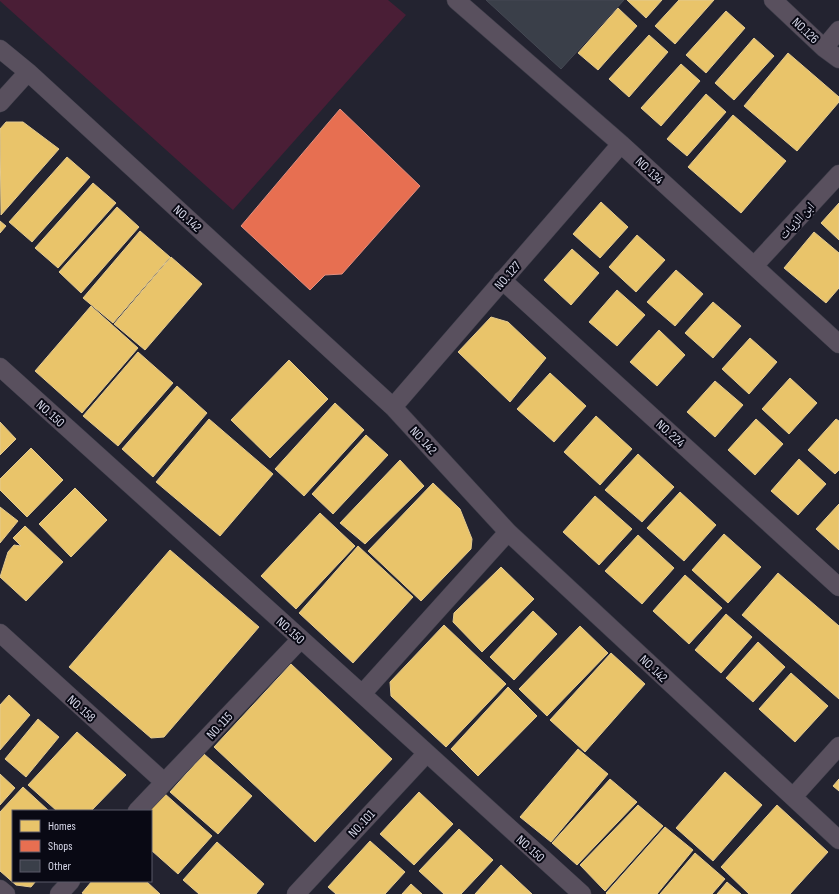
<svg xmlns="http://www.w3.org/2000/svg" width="839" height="894" viewBox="0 0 839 894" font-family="'Sofia Sans Condensed','Noto Naskh Arabic',sans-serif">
  <rect width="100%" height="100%" fill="#232330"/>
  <!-- green -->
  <path fill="#4a1e36" d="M0,0h388l18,15 -173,195 -233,-209z"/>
  <!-- homes -->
  <path fill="#e9c46a" stroke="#e3ca90" d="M627,0h35l-16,18z
    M679,0h35l-39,44 -20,-18z
    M618,8l19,18 -39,44 -20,-17z
    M726,11l19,17 -39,45 -20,-18z
    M649,35l19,17 -39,45 -20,-18z
    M754,38l20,18 -40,44 -19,-17z
    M788,53l51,44v5l-42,49 -53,-45z
    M681,64l19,17 -39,45 -20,-18z
    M706,94l20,18 -39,44 -20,-17z
    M733,115l53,46 -45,52 -53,-46z
    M6,122h17l36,27 -58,66 -1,-86z
    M67,157l23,20 -58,65 -23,-20z
    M93,183l23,20 -58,65 -23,-20z
    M601,202l27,25 -28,31 -27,-24z
    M839,203v37l-18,-17z
    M117,207l22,20 -58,66 -22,-21z
    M0,221l6,5 -6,7z
    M140,231l30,26 -57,66 -30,-25z
    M814,232l25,21v35l-13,15 -42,-35z
    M637,235l28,25 -29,32 -27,-25z
    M572,249l27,24 -28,32 -27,-25z
    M171,257l31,27 -57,66 -31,-26z
    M676,270l27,24 -28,32 -28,-24z
    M617,290l28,25 -28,31 -28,-24z
    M713,302l28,24 -28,32 -28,-25z
    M91,306l47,42 -56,65 -47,-42z
    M491,317l17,5 38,36 -36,44 -52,-50z
    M659,330l26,25 -28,31 -27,-24z
    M750,338l27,24 -28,32 -27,-25z
    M138,352l35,31 -55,63 -35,-30z
    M289,360l39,39 -58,59 -39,-38z
    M550,373l36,33 -32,36 -37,-33z
    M790,378l27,25 -28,31 -27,-25z
    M715,381l28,24 -28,32 -28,-25z
    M177,386l30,27 -54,64 -31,-28z
    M335,403l29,27 -60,66 -29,-27z
    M596,416l36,33 -32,36 -36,-33z
    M209,419l64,55 -53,62 -64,-54z
    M756,419l27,25 -28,31 -27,-25z
    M836,419l3,2v49l-4,4 -27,-24z
    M0,422l16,17 -16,16z
    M366,435l22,20 -55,59 -21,-20z
    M31,448l32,32 -36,37 -27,-27v-11z
    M638,454l36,33 -32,35 -37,-32z
    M799,459l27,25 -28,31 -27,-24z
    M400,460l24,26 -59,58 -25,-21z
    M433,483l27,26 12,30 -1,10 -50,52 -53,-50z
    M75,488l32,32 -36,37 -32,-33z
    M680,492l36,33 -32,36 -37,-33z
    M595,496l37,33 -33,36 -36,-33z
    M839,504v46l-23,-21z
    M0,507l18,14 -18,22z
    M320,513l35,33 -59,63 -35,-33z
    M25,526l38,36 -37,39 -26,-24 8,-25 6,-7 7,1 -8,-8z
    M724,534l37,33 -33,36 -36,-33z
    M638,535l36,33 -32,36 -37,-33z
    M358,546l55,51 -60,66 -54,-50z
    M170,550l89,77 -95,110 -13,1 -82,-71z
    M501,567l33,32 -52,53 -29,-30 1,-9z
    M778,573l61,53v73l-97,-84z
    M685,575l37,33 -33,36 -36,-33z
    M533,611l24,23 -43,46 -24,-23z
    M726,614l26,23 -31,36 -26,-23z
    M444,625l62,59 -60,63 -55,-51 -1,-14z
    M580,626l28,27 -61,63 -28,-27z
    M758,642l27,25 -32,35 -27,-24z
    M611,653l34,31 -60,68 -35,-32z
    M291,664l101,95 -77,83 -101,-95z
    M791,673l37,33 -33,36 -36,-33z
    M508,687l29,29 -59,60 -27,-27z
    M9,695l21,20 -30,35v-45z
    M38,719l21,18 -33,40 -21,-18z
    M77,732l49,43 -35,36h-34l-29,-26z
    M578,749l30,25 -57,68 -31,-25z
    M204,754l48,42 -34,38 -48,-42z
    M725,772l37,33 -49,56 -37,-33z
    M0,774l15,14 -15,17z
    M610,779l27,23 -60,63 -25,-22z
    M839,779v12l-6,-5z
    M23,787l26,24h-36v70h23l-5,6 -15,-2 -16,-14v-59z
    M419,792l34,32 -39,41 -34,-31z
    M164,793l48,43 -34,38 -27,-24v-39h-2z
    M638,805l25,21 -58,65 -25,-26z
    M777,805l51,47 -38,42h-41l-28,-27z
    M665,827l28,23 -36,44h-50l-1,-1z
    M459,829l34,31 -32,34h-17l-25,-23z
    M370,841l35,31 -20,22h-49l-8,-7z
    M217,842l47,42 -8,10h-57l-16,-14z
    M695,853l30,26 -13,15h-52z
    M501,865l31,29h-57z
    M92,881h54l14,13h-76l-2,-1z
    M727,882l14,12h-24z
    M411,884l11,10h-20z"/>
  <!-- shops -->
  <path fill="#e76f51" stroke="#e28e7e" d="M340,109l80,77 -78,88 -17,1 -15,15 -69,-64z"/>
  <!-- building -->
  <path fill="#3a3f49" stroke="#454954" d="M486,0h138l-63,69z"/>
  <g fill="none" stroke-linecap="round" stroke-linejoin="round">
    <!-- street casing -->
    <g stroke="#3d3d49" stroke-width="19">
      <path id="street" d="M456,0l165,144 218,200
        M773,0l51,48 15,11
        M824,48l15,-18
        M0,49l28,23 365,335 115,125 331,308
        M0,103l28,-31
        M754,266l85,-92
        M502,280l337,307
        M0,367l362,327 220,200
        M393,407l228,-263
        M0,633l164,149
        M362,694l146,-162
        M793,797l46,-51
        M137,811l164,-172
        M0,889l6,5
        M59,894l12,-13
        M296,894l131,-141"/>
    </g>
    <!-- street -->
    <use href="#street" stroke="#59505e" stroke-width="18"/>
  </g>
  <g text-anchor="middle" stroke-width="4" stroke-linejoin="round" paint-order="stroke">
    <!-- street labels -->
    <g font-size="13" fill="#d6d7e8" stroke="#090914">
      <text transform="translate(806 30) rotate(43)" y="5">NO.126</text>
      <text transform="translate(650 170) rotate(43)" y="5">NO. 134</text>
      <text transform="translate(188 218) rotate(42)" y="5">NO. 142</text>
      <text transform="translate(796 220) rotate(-47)" y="5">ابن الزيات</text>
      <text transform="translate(507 275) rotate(-49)" y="5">NO. 127</text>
      <text transform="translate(51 413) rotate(42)" y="5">NO. 150</text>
      <text transform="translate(671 433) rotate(42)" y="5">NO. 224</text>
      <text transform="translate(424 440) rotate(47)" y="5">NO. 142</text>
      <text transform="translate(291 630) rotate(42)" y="5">NO. 150</text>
      <text transform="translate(654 668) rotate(43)" y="5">NO. 142</text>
      <text transform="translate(82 708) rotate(42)" y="5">NO. 158</text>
      <text transform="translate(219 725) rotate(-47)" y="5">NO. 115</text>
      <text transform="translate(361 823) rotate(-47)" y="5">NO. 101</text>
      <text transform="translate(531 848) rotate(42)" y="5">NO. 150</text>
    </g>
  </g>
  <!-- legend -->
  <rect x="12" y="810" width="140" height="72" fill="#090914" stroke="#5b5b69"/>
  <rect x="20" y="820" width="20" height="12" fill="#e9c46a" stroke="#5b5b69"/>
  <text x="48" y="830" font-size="12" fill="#d6d7e8">Homes</text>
  <rect x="20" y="840" width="20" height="12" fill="#e76f51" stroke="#5b5b69"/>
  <text x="48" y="850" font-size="12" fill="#d6d7e8">Shops</text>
  <rect x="20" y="860" width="20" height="12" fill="#3a3f49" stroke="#5b5b69"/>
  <text x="48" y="870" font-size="12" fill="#d6d7e8">Other</text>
</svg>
